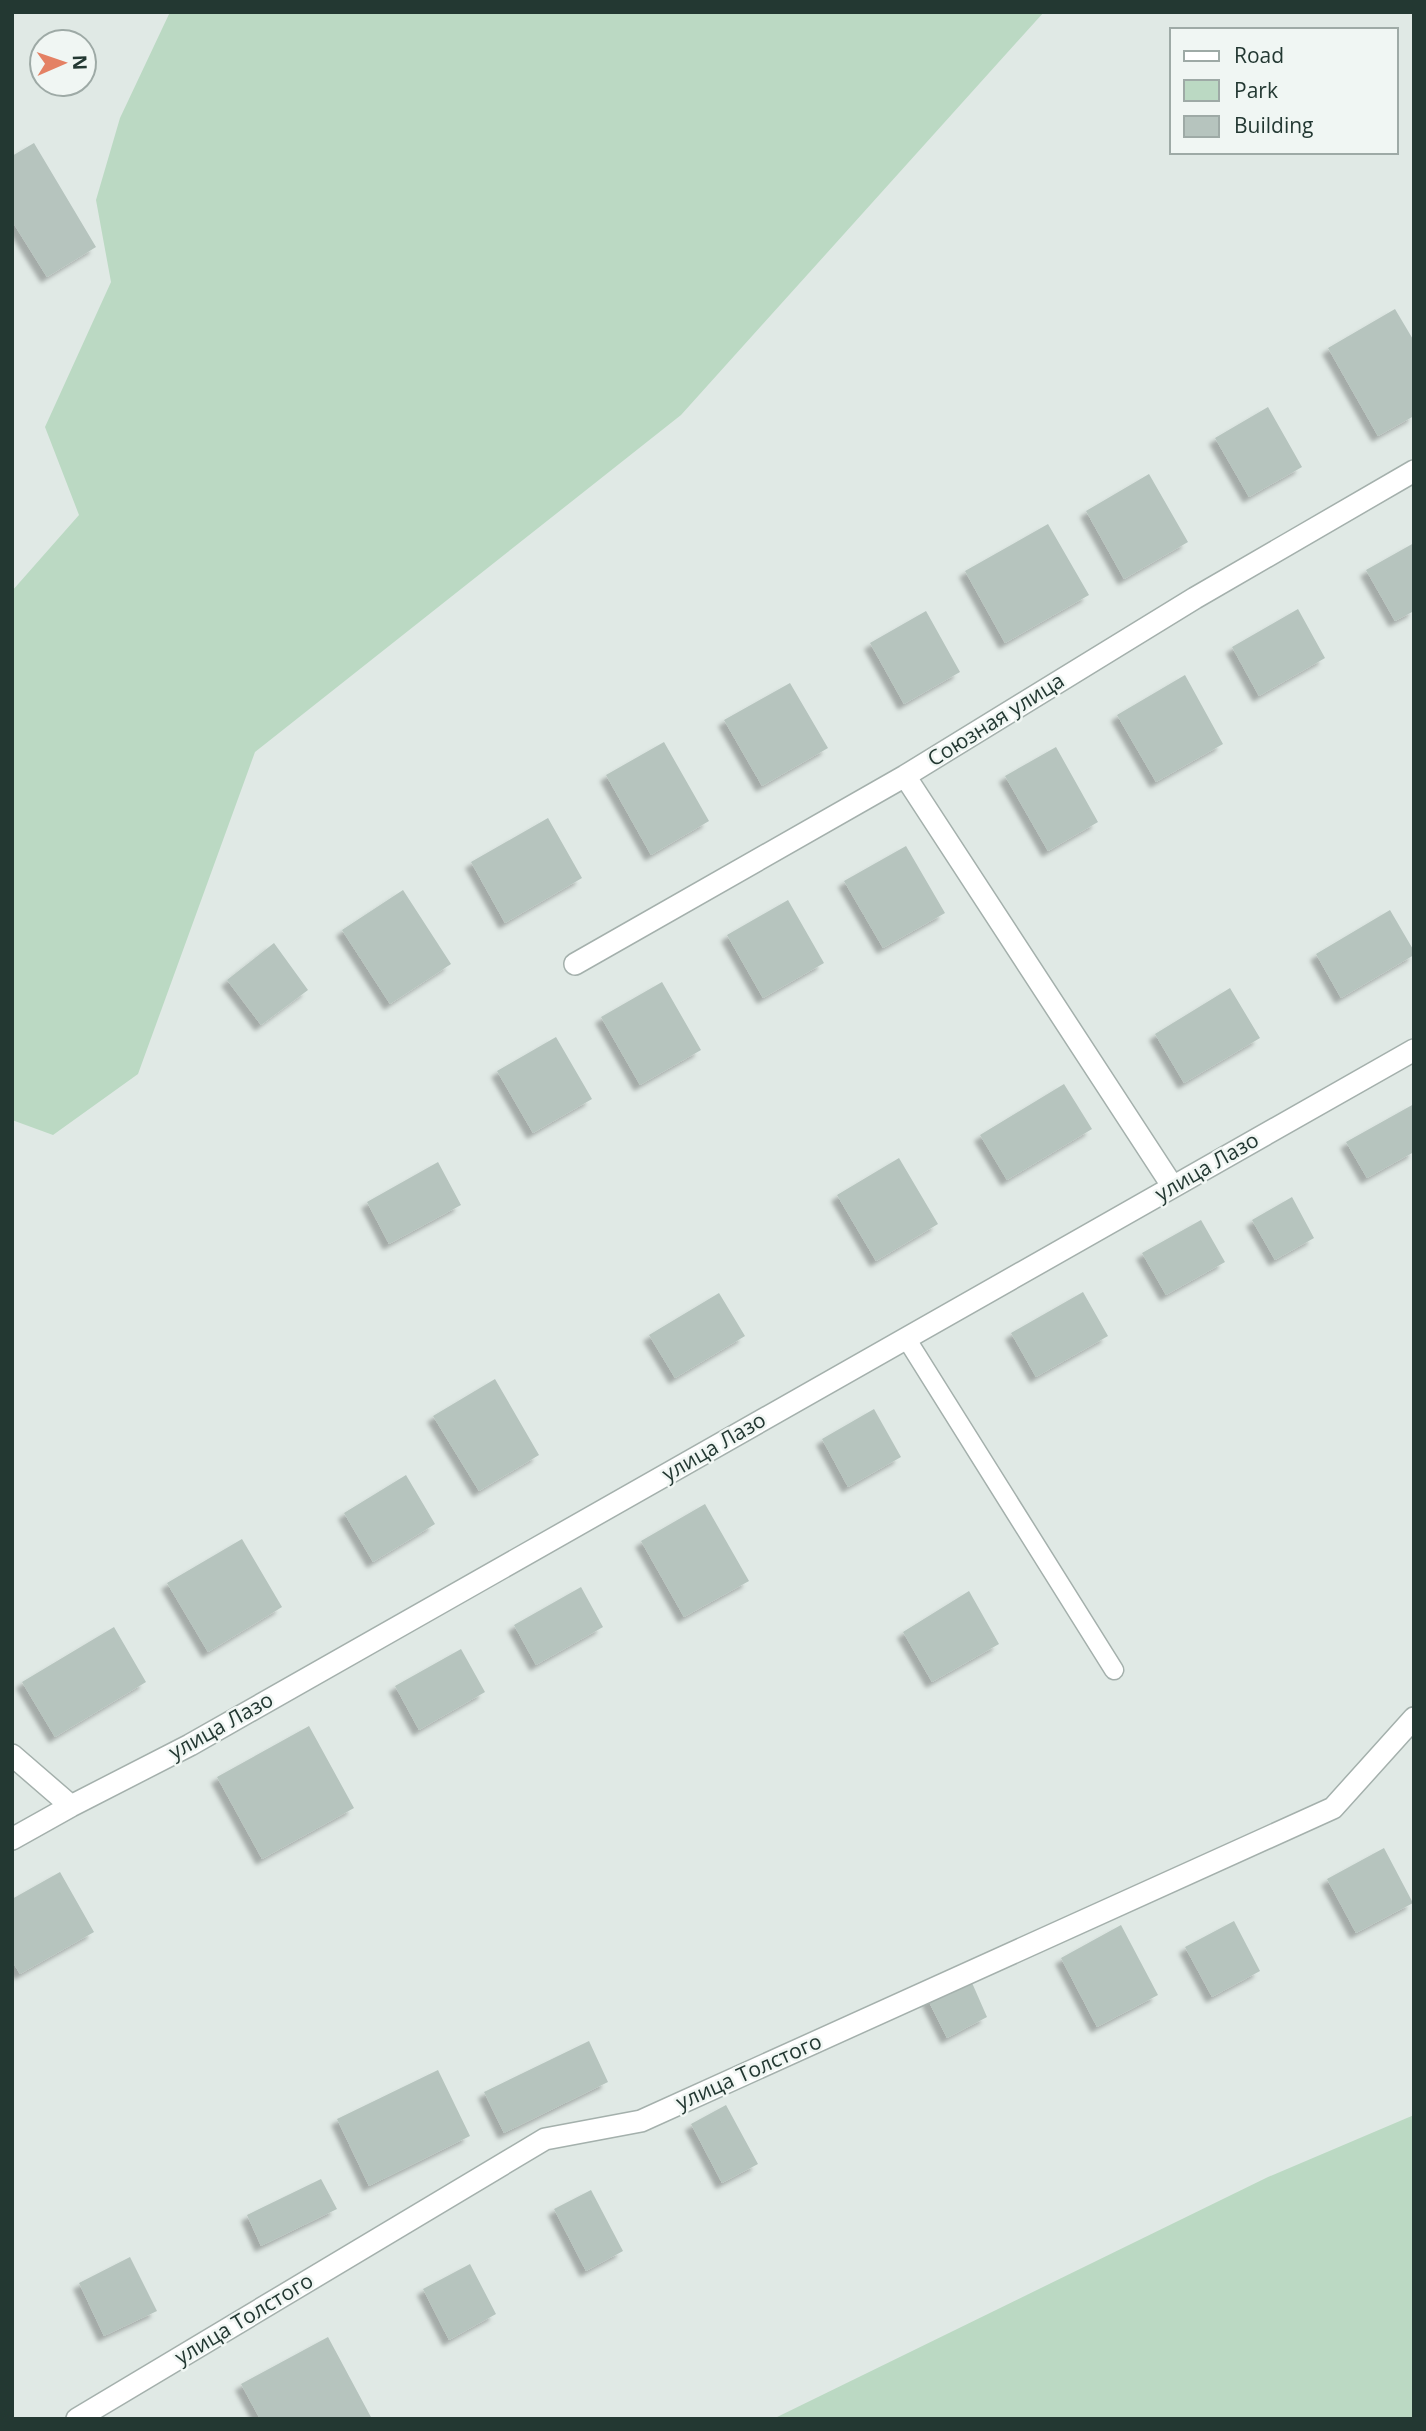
<svg xmlns="http://www.w3.org/2000/svg" width="1426" height="2431" viewBox="0 0 1426 2431" font-family="'Open Sans',sans-serif">
  <defs>
    <filter id="shadow"><feDropShadow dx="-6" dy="6" stdDeviation="2" flood-color="#0004"/></filter>
  </defs>
  <rect width="100%" height="100%" fill="#e0e9e5"/>
  <!-- green -->
  <path fill="#bbd9c3" d="M170,12h874l-363,403 -426,337 -117,322 -85,61 -41,-15v-529l67,-76 -34,-88 66,-145 -15,-82 24,-82z
    M1414,2115v304h-641l495,-242z"/>
  <!-- building -->
  <path fill="#b6c4be" filter="url(#shadow)" d="M34,143l62,104 -49,30 -35,-56v-65z
    M1395,309l19,32v75l-36,20 -50,-88z
    M1268,407l34,60 -53,30 -34,-59z
    M1149,474l39,68 -64,37 -38,-68z
    M1048,524l41,71 -84,48 -40,-72z
    M1414,543v68l-19,10 -29,-51z
    M1298,609l27,49 -66,38 -27,-49z
    M926,611l34,61 -56,32 -34,-61z
    M1185,675l38,69 -67,38 -39,-67z
    M790,683l38,65 -66,38 -38,-66z
    M664,742l45,79 -58,34 -45,-80z
    M1056,747l42,75 -50,29 -43,-75z
    M548,818l34,60 -77,45 -34,-61z
    M906,846l39,67 -62,35 -39,-67z
    M403,890l48,74 -61,40 -48,-74z
    M788,900l36,63 -61,35 -36,-63z
    M1390,910l24,41v4l-73,43 -25,-44z
    M274,943l34,47 -47,35 -34,-45z
    M662,982l39,68 -61,35 -39,-68z
    M1230,988l30,50 -76,45 -29,-49z
    M556,1037l36,62 -59,34 -36,-62z
    M1064,1084l28,45 -85,51 -27,-45z
    M1414,1104v48l-47,26 -21,-36z
    M899,1158l39,66 -62,37 -39,-66z
    M438,1162l23,43 -72,39 -22,-42z
    M1292,1197l22,41 -39,22 -23,-40z
    M1201,1220l24,42 -59,33 -24,-42z
    M1083,1292l25,44 -72,41 -25,-44z
    M719,1293l26,43 -70,42 -26,-43z
    M495,1379l44,76 -60,36 -46,-75z
    M874,1409l27,48 -53,30 -26,-48z
    M406,1475l29,49 -62,38 -29,-49z
    M705,1504l44,77 -65,36 -43,-76z
    M242,1539l40,68 -74,45 -41,-69z
    M581,1587l22,40 -67,38 -22,-40z
    M969,1591l30,53 -67,38 -29,-50z
    M114,1627l32,55 -91,55 -33,-55z
    M461,1649l24,43 -66,38 -24,-44z
    M309,1726l45,82 -92,51 -45,-82z
    M1384,1848l29,55 -57,30 -29,-54z
    M60,1872l34,60 -74,42 -8,-13v-62z
    M1234,1921l26,50 -48,26 -27,-50z
    M1121,1925l37,70 -61,32 -36,-69z
    M969,1976l18,41 -40,21 -20,-40z
    M589,2041l19,41 -104,51 -20,-41z
    M438,2070l32,66 -101,50 -32,-67z
    M726,2105l32,59 -36,19 -31,-59z
    M321,2179l16,30 -76,37 -14,-31z
    M591,2190l32,61 -37,20 -32,-62z
    M130,2257l27,54 -53,25 -25,-53z
    M470,2264l26,50 -47,26 -26,-51z
    M328,2337l44,82h-112l-19,-35z"/>
  <g fill="none" stroke-linecap="round" stroke-linejoin="round">
    <!-- lane casing -->
    <g stroke="#a4b0ac" stroke-width="21">
      <path id="lane" d="M906,1338l208,332"/>
    </g>
    <!-- street casing -->
    <g stroke="#a4b0ac" stroke-width="24">
      <path id="street" d="M905,776l268,411
        M575,964l330,-188 290,-178 219,-127
        M12,1755l59,51
        M12,1839l59,-33 119,-61 1224,-695
        M77,2419l468,-280 96,-18 692,-313 81,-90"/>
    </g>
    <!-- lane -->
    <use href="#lane" stroke="#fff" stroke-width="18"/>
    <!-- street -->
    <use href="#street" stroke="#fff" stroke-width="21"/>
  </g>
  <g text-anchor="middle" stroke-width="5" stroke-linejoin="round" paint-order="stroke">
    <!-- street labels -->
    <g font-size="21" fill="#233832" stroke="#f0f6f3">
      <text transform="translate(996 720) rotate(-32)" y="7">Союзная улица</text>
      <text transform="translate(1207 1167) rotate(-30)" y="7">улица Лазо</text>
      <text transform="translate(714 1447) rotate(-30)" y="7">улица Лазо</text>
      <text transform="translate(221 1726) rotate(-29)" y="7">улица Лазо</text>
      <text transform="translate(749 2072) rotate(-24)" y="7">улица Толстого</text>
      <text transform="translate(244 2319) rotate(-31)" y="7">улица Толстого</text>
    </g>
  </g>
  <!-- border -->
  <rect width="1426" height="2431" fill="none" stroke="#233832" stroke-width="28"/>
  <!-- legend -->
  <rect x="1170" y="28" width="228" height="126" fill="#f0f6f3" stroke="#9eaaa6" stroke-width="2"/>
  <rect x="1184" y="51" width="35" height="10" fill="#ffffff" stroke="#9eaaa6" stroke-width="2"/>
  <text x="1234" y="63" font-size="21" fill="#233832">Road</text>
  <rect x="1184" y="80" width="35" height="21" fill="#bbd9c3" stroke="#9eaaa6" stroke-width="2"/>
  <text x="1234" y="98" font-size="21" fill="#233832">Park</text>
  <rect x="1184" y="116" width="35" height="21" fill="#b6c4be" stroke="#9eaaa6" stroke-width="2"/>
  <text x="1234" y="133" font-size="21" fill="#233832">Building</text>
  <!-- north arrow -->
  <g transform="translate(63 63) rotate(88)"><circle r="33" fill="#f0f6f3" stroke="#9eaaa6" stroke-width="2"/>
  <path d="M0-5L12 26L0 18L-12 26Z" fill="#e48164"/>
  <text y="-10" font-size="19" font-weight="bold" text-anchor="middle" fill="#233832">N</text>
  </g>
</svg>
